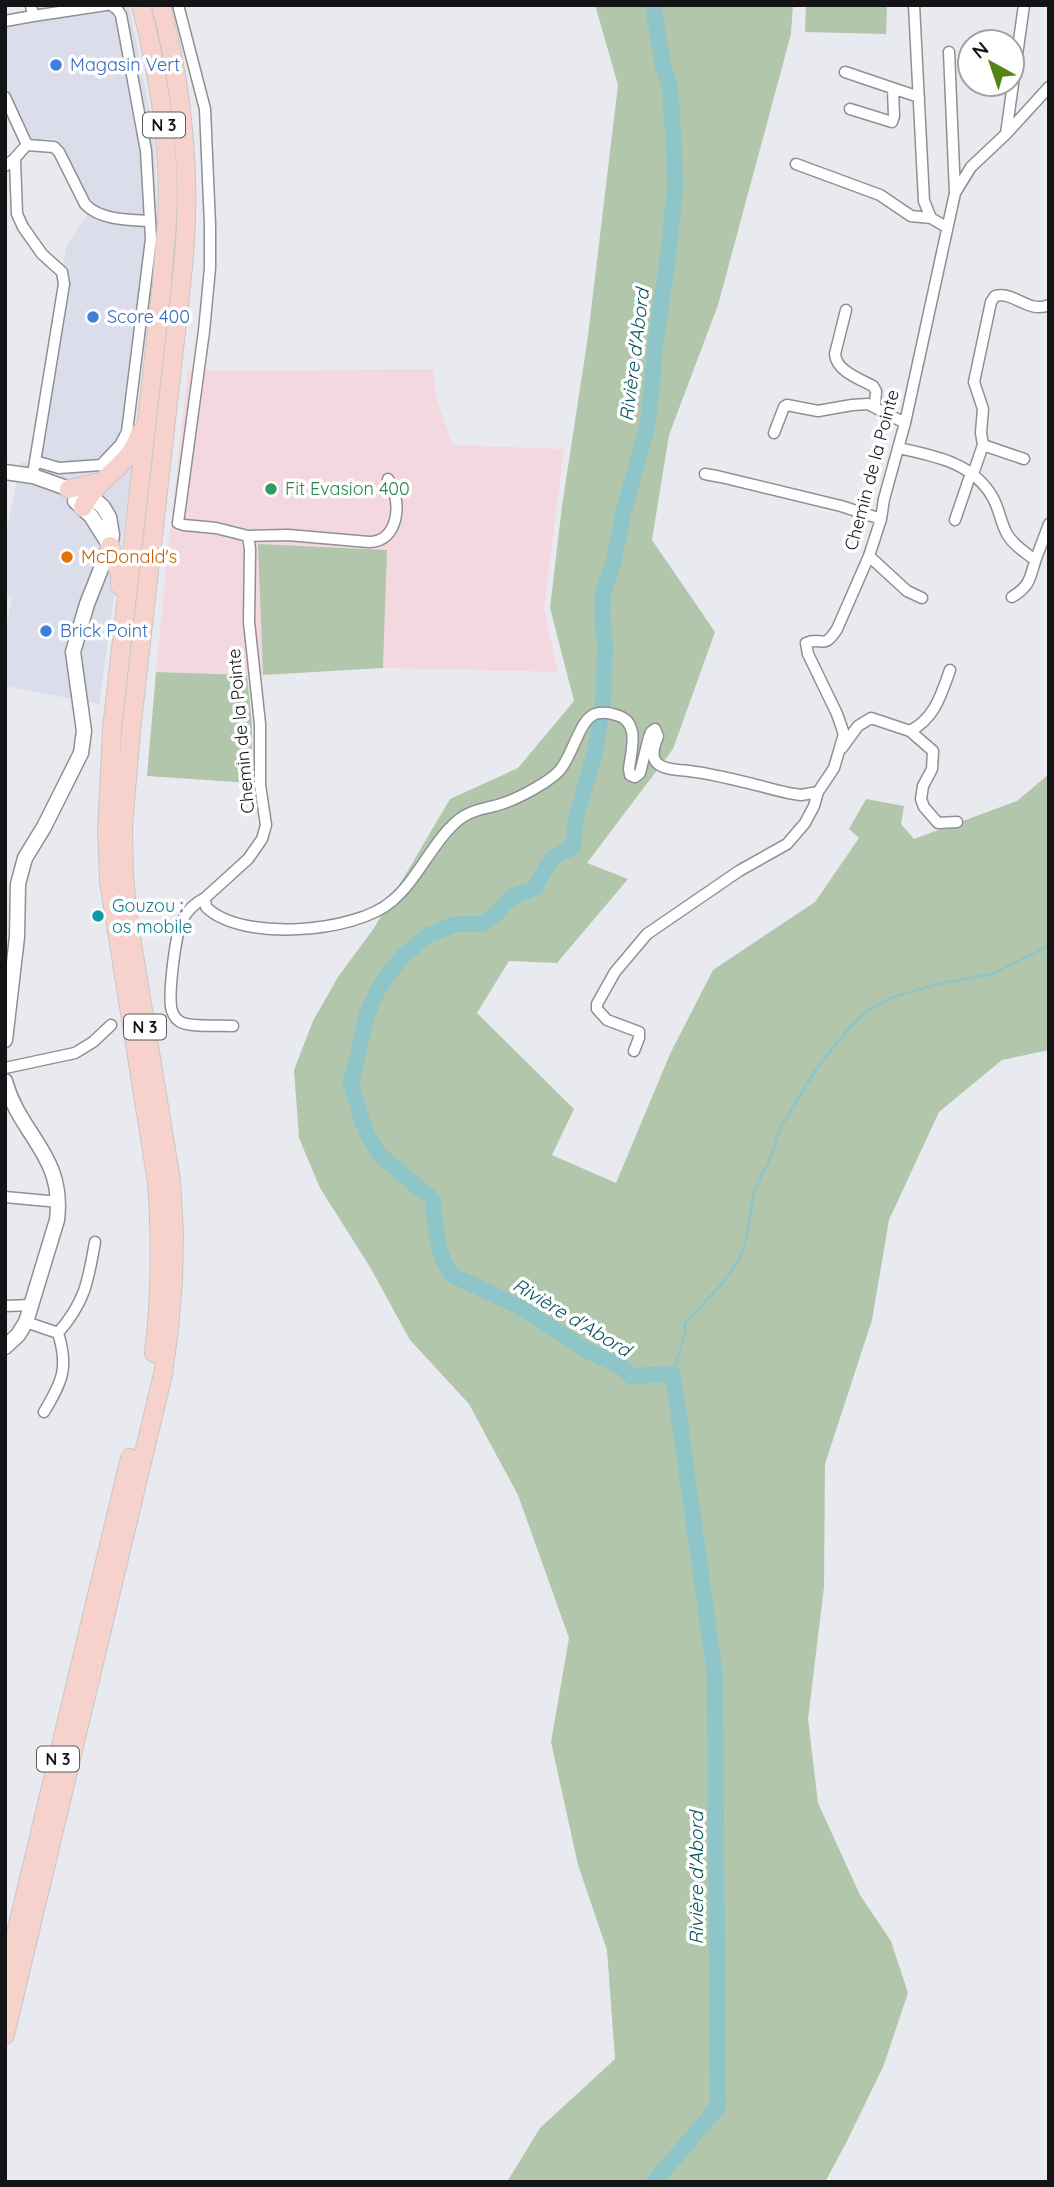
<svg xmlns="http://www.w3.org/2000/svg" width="1054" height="2187" viewBox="0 0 1054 2187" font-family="Quicksand,sans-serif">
  <rect width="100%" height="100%" fill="#e9eaf0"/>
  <!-- built -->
  <path fill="#dbddea" d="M26,5h103l25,129 4,102 -25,193 -1,38 -33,237 -94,-18v-50l7,-39 -7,-2v-58l16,-75 10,2 35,-216 27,-44 -37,-66 -36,3 -15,-33v-93l21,-4z"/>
  <!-- industrial -->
  <path fill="#f3d9df" d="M433,369l4,31 16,45 111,4 -20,159 14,64 -175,-4 4,-118 -128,-6 4,131 -107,-3 12,-122 20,-179z"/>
  <!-- green -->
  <path fill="#b2c6ab" d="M595,5h198l-2,29 -73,271 -49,130 -17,105 63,92 -42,117 -86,114 41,16 -71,84 -48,-2 -32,52 97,96 -22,46 64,28 54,-129 43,-84 102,-68 44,-64 -10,-9 17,-30 38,7 -3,18 13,15 103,-38 32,-27v276l-47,10 -63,52 -50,108 -17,100 -47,144 -1,123 -16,132 10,84 42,92 31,46 17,52 -25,74 -37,76 -21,39h-318l33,-54 75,-69 -8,-109 -29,-85 -27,-123 18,-104 -51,-143 -49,-91 -59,-64 -40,-73 -50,-79 -21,-50 -5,-68 19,-49 25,-44 36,-49 76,-129 68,-31 56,-67 -24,-93 12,-102 26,-170 30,-251z
    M806,5h81l-1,29 -81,-2z
    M258,544l129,6 -4,118 -120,7z
    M156,672l91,3 5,49 -1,59 -104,-7z"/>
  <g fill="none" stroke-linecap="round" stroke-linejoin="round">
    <!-- stream -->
    <path stroke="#8ec5c9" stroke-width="2.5" d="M673,1374l12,-40v-11l36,-38 19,-27 5,-14 10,-56 16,-31 10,-30 35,-58 36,-44 14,-13 25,-14 47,-14 54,-10 57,-28"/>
    <!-- river -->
    <path stroke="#8ec5c9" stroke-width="16" d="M603,707l2,-60 -3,-36 1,-18 11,-33 9,-45 25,-92 8,-83 12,-84 7,-66 -1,-44 -4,-59 -7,-21 -10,-61
      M600,719l-5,33 -19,66 -2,24 -2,6c-25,9 -25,19 -37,40l-24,9 -13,15 -15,12h-26l-29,11 -26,22 -11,14 -13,19 -11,24 -16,70 12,39 6,15 11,17 53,45c2,25 3,55 19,75l64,30 72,46 34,16 8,9 43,-2 42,301 3,432 -64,75"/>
    <!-- minor casing -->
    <g stroke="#8f9096" stroke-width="13">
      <path id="minor" d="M111,5l6,4 4,6 25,136 4,70
        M178,5l27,104 5,116v43l-6,63 -26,192 6,2 32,3 32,8 2,13 -1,73 11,102v61l6,40 -4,14 -14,20 -43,39c-10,5 -18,12 -23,23 -7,15 -13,69 -11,86 1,6 4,11 8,14 9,7 41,4 54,5
        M914,5l10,196 7,17 15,9
        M33,16l73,-11
        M5,21l28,-5 -2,-11
        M949,52l6,141
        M845,72l74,25
        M5,97l22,48
        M850,109l42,13 2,-6 -1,-27
        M1006,134l18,-129
        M27,145l27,2 5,5 26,52c14,16 45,16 65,17l1,18 -24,193 -7,13 -19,20 -42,3 -24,-7
        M15,160l2,54 6,13 19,27 20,18 2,12 -30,184
        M796,164l84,31 31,21 20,2
        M5,166c12,-7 13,-13 22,-21
        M846,310l-11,44c1,17 25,25 38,32l3,5 -1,15
        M774,433l10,-26 3,-2 31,6 34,-6 16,-1 37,19
        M983,445l-2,-12 2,-24 -9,-27 17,-80 4,-6c20,-5 33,18 54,9
        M898,448c36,8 75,14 95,50 6,11 8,25 14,36 6,11 18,18 28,26
        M705,474l16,3 120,29 40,13
        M973,474l10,-29 41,14
        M955,520l16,-47
        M248,536l40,-1 81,7c30,0 34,-42 19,-63
        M869,556l38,35 15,7
        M1012,597c21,-13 17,-21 25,-41 4,-11 8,-21 12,-32
        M910,731l23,20 -1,18 -9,17 -2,13 3,8 14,16 19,-1
        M842,748l16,-22 13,-8 39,13c25,-13 31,-36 40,-61
        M205,898l1,9c35,35 150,26 186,-6 27,-22 44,-67 72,-85 13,-8 27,-8 40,-13 15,-5 45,-21 55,-32 14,-15 20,-51 36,-57 7,-2 15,-1 21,1 25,6 15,36 13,54l1,6 5,2 5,-4 9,-36 2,-5 4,-3 3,7c-3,8 -8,20 -1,27 7,7 22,7 32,8 33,4 66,14 99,22l13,2 17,-3 16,-24 10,-34 -7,-20 -29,-60 -2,-11c17,-7 17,8 31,-14l32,-73 12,-37 3,-20 21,-76 50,-230 16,-26 35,-33 43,-47
        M634,1051l5,-13v-6l-32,-12 -10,-11v-5l18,-32 32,-38 92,-63 48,-27 18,-21 9,-17 4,-14
        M5,1068l70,-15 18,-11 18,-17
        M5,1197l54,5
        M5,1306l26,-1
        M26,1322l32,11
        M44,1412c18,-30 25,-44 14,-79 27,-31 30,-51 37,-91"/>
    </g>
    <!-- secondary casing -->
    <g stroke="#8f9096" stroke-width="17">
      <path id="secondary" d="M5,472l28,4 59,21 11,10 6,10 3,18 -2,11 -23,58 -14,48 11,79 -3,22 -37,74 -19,31 -7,26 -1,53 -12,103
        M75,501l16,15 19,30
        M5,1081c15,55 60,74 52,139l-31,102 -8,13 -13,12"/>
    </g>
    <!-- trunk casing -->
    <g stroke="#c6c7c7" stroke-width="20">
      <path id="trunk" d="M141,5c18,70 30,142 26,215 -1,22 -4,43 -5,65l-50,444 -5,101 2,51 48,301c4,57 4,113 -3,171
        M69,489l32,-7
        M83,507c14,-30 48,-41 57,-74
        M110,546l10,28v12
        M5,1979l125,-521
        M5,2035l158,-661 6,-45 4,-48 1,-48 -3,-53 -42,-255 -5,-48 -1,-51 8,-95 50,-444c2,-23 5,-47 5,-70 2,-72 -7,-142 -25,-212"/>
    </g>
    <!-- minor -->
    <use href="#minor" stroke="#fff" stroke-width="10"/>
    <!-- secondary -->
    <use href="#secondary" stroke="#fff" stroke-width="14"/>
    <!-- trunk -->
    <use href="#trunk" stroke="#f7d2cc" stroke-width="18"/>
  </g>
  <!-- markers -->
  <g fill="#3f7fe0" stroke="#fff" stroke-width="2.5">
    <circle cx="56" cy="65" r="7"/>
    <circle cx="93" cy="317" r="7"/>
    <circle cx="46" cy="631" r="7"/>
  </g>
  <circle fill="#2e9e5b" stroke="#fff" stroke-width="2.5" cx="271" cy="489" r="7"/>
  <circle fill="#e8710a" stroke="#fff" stroke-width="2.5" cx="67" cy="557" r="7"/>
  <circle fill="#0f9aa8" stroke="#fff" stroke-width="2.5" cx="98" cy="916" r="7"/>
  <g text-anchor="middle" stroke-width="7" stroke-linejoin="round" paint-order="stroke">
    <!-- shield labels -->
    <g fill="#fff" stroke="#5a5a5c" stroke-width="2">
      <rect x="143" y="112.5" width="42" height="25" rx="5"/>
      <rect x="124" y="1014.5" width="42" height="25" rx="5"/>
      <rect x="37" y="1746.5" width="42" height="25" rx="5"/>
    </g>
    <g font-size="16" font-weight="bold" fill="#131416">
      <text x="164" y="131">N 3</text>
      <text x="145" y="1033">N 3</text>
      <text x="58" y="1765">N 3</text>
    </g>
    <!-- shop labels -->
    <g font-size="18" fill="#366cbe" stroke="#fff" text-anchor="start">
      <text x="70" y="71">Magasin Vert</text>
      <text x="107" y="323">Score 400</text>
      <text x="60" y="637">Brick Point</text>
    </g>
    <!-- street labels -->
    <g font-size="18" fill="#131416" stroke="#fff">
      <text transform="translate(872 470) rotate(-75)" y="6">Chemin de la Pointe</text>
      <text transform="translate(241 731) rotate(-95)" y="6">Chemin de la Pointe</text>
    </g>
    <!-- leisure labels -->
    <g font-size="18" fill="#27864d" stroke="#fff" text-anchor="start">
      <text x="285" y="495">Fit Evasion 400</text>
    </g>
    <!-- food labels -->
    <g font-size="18" fill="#c56008" stroke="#fff" text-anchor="start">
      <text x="81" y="563">McDonald's</text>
    </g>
    <!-- culture labels -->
    <g font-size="18" fill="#0d838f" stroke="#fff" text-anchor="start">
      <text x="112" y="912">Gouzou :<tspan x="112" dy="21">os mobile</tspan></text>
    </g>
    <!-- water labels -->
    <g font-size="19" font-style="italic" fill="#01545a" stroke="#fff">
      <text transform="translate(634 355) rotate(-83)" y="7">Rivière d'Abord</text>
      <text transform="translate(572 1317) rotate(31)" y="7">Rivière d'Abord</text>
      <text transform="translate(696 1878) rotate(-90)" y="7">Rivière d'Abord</text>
    </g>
  </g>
  <!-- border -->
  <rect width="1054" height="2187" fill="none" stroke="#131416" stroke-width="14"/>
  <!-- north arrow -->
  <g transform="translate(991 63) rotate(320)"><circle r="33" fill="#ffffff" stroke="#a1a1a2" stroke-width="2"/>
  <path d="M0-5L12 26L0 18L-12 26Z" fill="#558517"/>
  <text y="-10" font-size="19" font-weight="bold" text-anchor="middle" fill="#131416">N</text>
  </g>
</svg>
